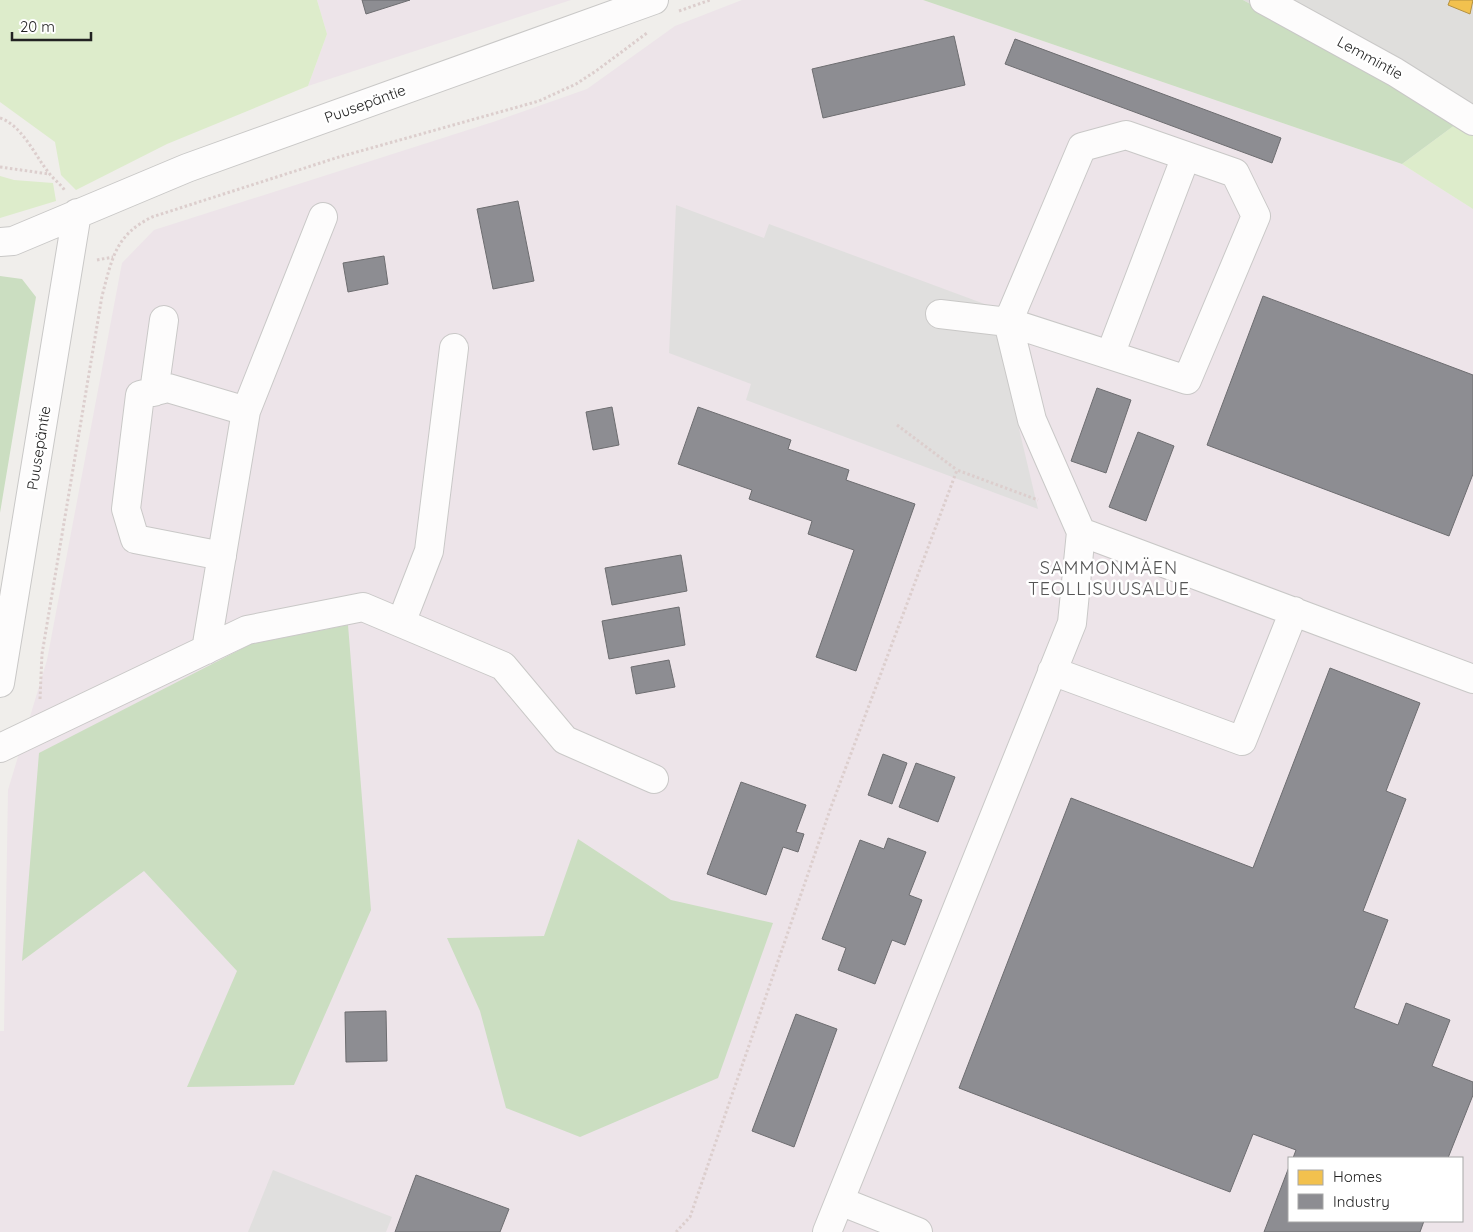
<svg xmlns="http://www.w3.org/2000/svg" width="1473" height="1232" viewBox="0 0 1473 1232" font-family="Quicksand,sans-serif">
  <rect width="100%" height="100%" fill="#f0eeeb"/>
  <!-- residential -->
  <path fill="#dfdedc" d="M1243,0h230v126l-10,-7z"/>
  <!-- industrial -->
  <path fill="#ede4e9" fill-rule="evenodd" d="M317,0h254l-263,86 19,-52z
    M742,0h181l479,164 71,45v1023h-1473v-201h4l4,-241 39,-130 75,-397 32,-33 342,-109 91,-32 88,-63zM1289,1158h173v63h-173z"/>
  <!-- grass -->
  <path fill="#ddeccb" d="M0,0h317l10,34 -19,52 -141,58 -91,46 -15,-15 -6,-33 -55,-40z
    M1463,119l10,7v83l-71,-45z
    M0,176l14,4 39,3 3,18 -56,17z"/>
  <!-- forest -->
  <path fill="#cbdec1" d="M923,0h320l220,119 -61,45z
    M0,276l22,3 14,18 -36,216z
    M348,625l23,285 -77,175 -107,2 50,-116 -93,-100 -122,90 17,-208 212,-109z
    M578,839l93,61 102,23 -55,155 -138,59 -74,-29 -26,-97 -33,-73 97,-2z"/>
  <!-- parking -->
  <path fill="#e0dfde" d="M676,205l88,33 5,-14 221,82 48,203 -292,-109 5,-16 -82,-31z
    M273,1170l119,47 -6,15h-138z"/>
  <!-- homes -->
  <path fill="#f2c14e" stroke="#b49141" d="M1450,0h23l-3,14 -22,-9z"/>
  <!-- industry -->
  <path fill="#8d8d92" stroke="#6d6d70" d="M362,0h48l-44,14z
    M954,36l11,49 -142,33 -11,-49z
    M1015,39l266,99 -9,25 -267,-99z
    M518,201l16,80 -41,8 -16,-80z
    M384,256l4,28 -40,8 -5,-29z
    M1263,296l210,79v99l-24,62 -242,-91z
    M1097,388l34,12 -25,73 -35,-12z
    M612,407l7,38 -26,5 -7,-38z
    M698,407l93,33 -3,9 61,21 -3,10 69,24 -59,167 -40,-14 38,-107 -46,-16 4,-13 -63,-22 3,-9 -74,-26z
    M1138,432l36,14 -28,75 -37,-14z
    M681,555l6,36 -75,14 -7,-37z
    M679,607l6,38 -76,14 -7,-38z
    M669,660l6,27 -39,7 -5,-27z
    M1330,668l90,35 -34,88 20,8 -43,112 25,9 -34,88 44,17 8,-22 44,17 -18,46 41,16v13l-25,63h-155l3,-8 -43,-16 -23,58 -271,-104 112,-290 182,70z
    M883,754l24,9 -15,41 -24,-9z
    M916,763l39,14 -17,45 -39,-15z
    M741,782l65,23 -10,27 8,2 -6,18 -15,-5 -17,48 -59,-21z
    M888,838l38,14 -17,43 13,5 -17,45 -13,-5 -17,44 -37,-14 8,-22 -24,-9 38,-99 24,9z
    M386,1011l1,50 -41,1 -1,-50z
    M796,1014l41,15 -43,118 -42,-16z
    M1289,1167v54h135l-4,11h-156z
    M416,1175l93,34 -9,23h-105z"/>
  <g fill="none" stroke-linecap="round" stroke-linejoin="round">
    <!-- minor casing -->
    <g stroke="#c9c8c7" stroke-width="30">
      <path id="minor" d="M1264,0l131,72 78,49
        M1126,135l109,38 21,43 -69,164 -179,-58 74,-175z
        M0,242l13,-1 174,-73 467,-168
        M1110,355l76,-199
        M154,392l10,-72
        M1081,532l392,147
        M222,556l-87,-17 -9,-30 14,-114 28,-7 78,23
        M401,623l28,-72 25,-203
        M206,650l40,-239 77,-194
        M1052,671l190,70 52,-130
        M0,683l77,-470
        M0,748l247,-118 116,-23 140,59 62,74 89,39
        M840,1201l78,31
        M827,1232l245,-609 9,-91 -49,-112 -24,-98 -68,-8"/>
    </g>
    <!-- path -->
    <path stroke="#dccecd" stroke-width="3" stroke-dasharray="2.5 2.5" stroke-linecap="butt" d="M679,11l31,-11
      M0,118c23,8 35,38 49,55 5,7 12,11 16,18
      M0,167l49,7
      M97,260l16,-3
      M897,425l60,45
      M40,699l2,-45 60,-358c10,-37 13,-61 50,-79l187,-60 200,-56 37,-17 20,-13 51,-38
      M676,1232l14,-15 141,-410 126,-337 81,30"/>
    <!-- minor -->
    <use href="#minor" stroke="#fdfcfc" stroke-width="28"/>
  </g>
  <g text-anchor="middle" stroke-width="5" stroke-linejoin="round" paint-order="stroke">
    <!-- street labels -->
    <g font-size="15" fill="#222" stroke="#fff">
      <text transform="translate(1370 58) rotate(29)" y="5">Lemmintie</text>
      <text transform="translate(365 104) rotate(-20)" y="5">Puusepäntie</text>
      <text transform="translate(39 448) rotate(-81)" y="5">Puusepäntie</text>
    </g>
    <!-- quarter labels -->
    <g font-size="18" letter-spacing="1" fill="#555" stroke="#fff">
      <text x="1109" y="574">SAMMONMÄEN<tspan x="1109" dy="21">TEOLLISUUSALUE</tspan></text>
    </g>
  </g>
  <!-- legend -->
  <rect x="1288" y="1157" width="175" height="65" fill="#ffffff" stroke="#a7a7a7"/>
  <rect x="1298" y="1170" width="25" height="15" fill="#f2c14e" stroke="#a7a7a7"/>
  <text x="1333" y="1182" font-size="15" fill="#222222">Homes</text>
  <rect x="1298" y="1194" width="25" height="15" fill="#8d8d92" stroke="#a7a7a7"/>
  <text x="1333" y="1207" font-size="15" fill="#222222">Industry</text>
  <!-- scale -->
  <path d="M12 32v8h79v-8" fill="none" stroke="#222222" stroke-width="2.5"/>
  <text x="20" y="32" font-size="15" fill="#222222" stroke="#ffffff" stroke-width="4" paint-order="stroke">20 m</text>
</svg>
